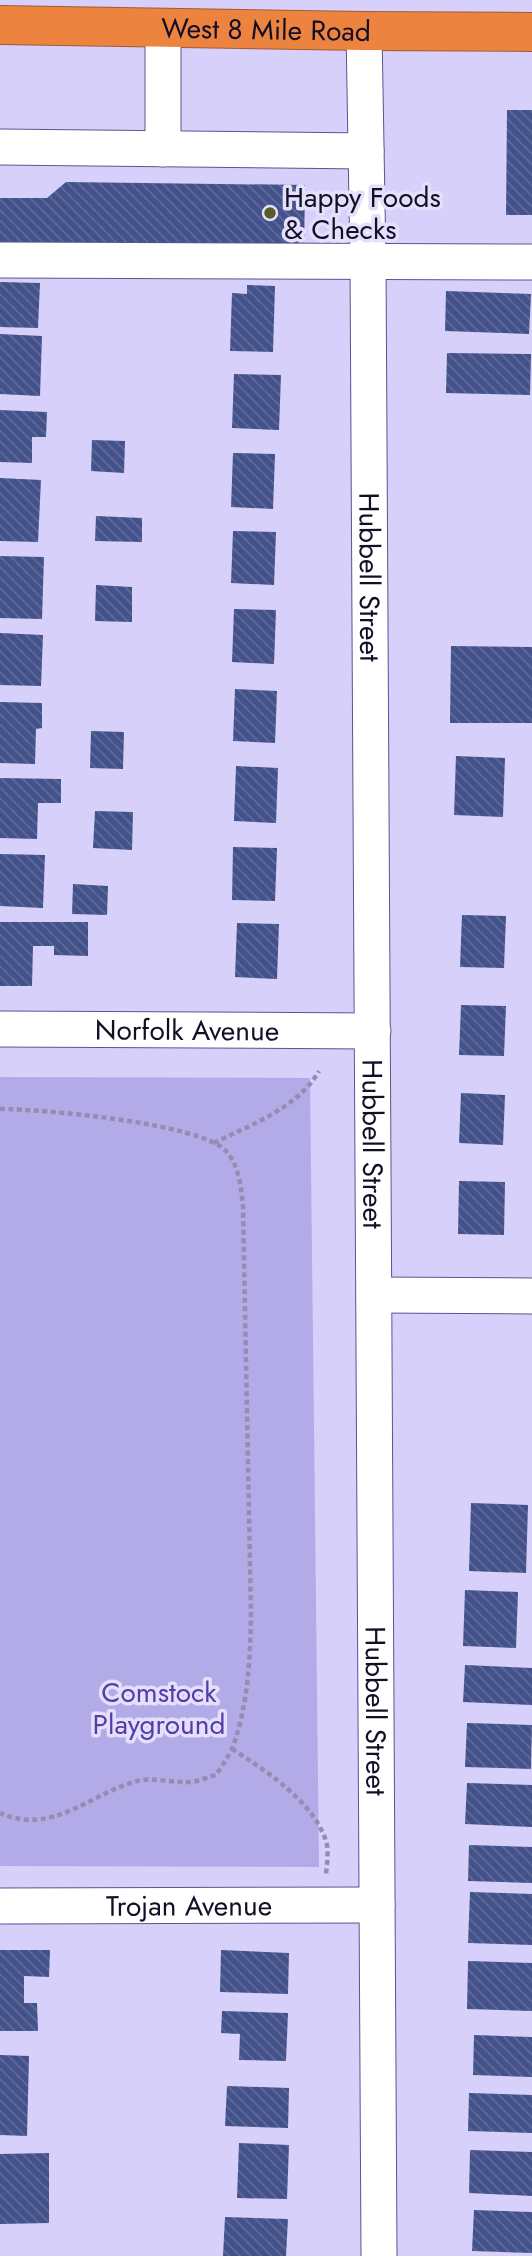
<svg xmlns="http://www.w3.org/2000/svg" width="532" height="2256" viewBox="0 0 532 2256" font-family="Jost,sans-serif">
  <defs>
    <pattern id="building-back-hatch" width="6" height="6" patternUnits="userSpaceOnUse" patternTransform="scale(1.75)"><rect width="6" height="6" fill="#43528b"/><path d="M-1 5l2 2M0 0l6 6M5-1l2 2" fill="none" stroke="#606b98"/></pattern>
  </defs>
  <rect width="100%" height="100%" fill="#d6d0fa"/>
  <!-- park -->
  <path fill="#b3aae8" d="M0,1077l310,1 9,789 -319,-1z"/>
  <!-- building -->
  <path fill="url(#building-back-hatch)" d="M507,110h25v105h-26z
    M66,182l239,3 -1,68 -304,-4v-51h47z
    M0,282l40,1 -2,45 -38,-1z
    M247,285l28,1 -2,66 -43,-1 2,-58 15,1z
    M446,291l85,3 -2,40 -84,-3z
    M0,334l42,2 -2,60 -40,-2z
    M447,353l84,1 -1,41 -84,-2z
    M234,374l47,1 -2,55 -47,-2z
    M0,410l47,2 -1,25h-14v26l-32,-1z
    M92,440l33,1 -1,32 -33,-2z
    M233,453l42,1 -2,55 -42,-2z
    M0,478l41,2 -3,62 -38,-1z
    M96,516l46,2v24l-47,-1z
    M233,531l43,1 -2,53 -43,-2z
    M0,556l44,1 -2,62 -42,-1z
    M96,585l36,2v35l-37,-1z
    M234,609l42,1 -2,54 -42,-2z
    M0,633l43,2 -2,51 -41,-1z
    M451,646l81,1v76h-82z
    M235,689l42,2 -2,52 -42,-2z
    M0,702l42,1v25l-6,1 -1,35 -35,-1z
    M91,731l33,1 -1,37 -33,-1z
    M456,756l49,2 -2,59 -49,-2z
    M236,766l42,2 -2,55 -42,-2z
    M0,778l61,1v24h-23l-1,36 -37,-1z
    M95,811l38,1 -1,38 -39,-2z
    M233,847l44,1 -2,53 -43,-1z
    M0,854l45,1 -2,53 -43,-2z
    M73,884l35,2 -1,29 -35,-1z
    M462,915l44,1 -2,52 -44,-1z
    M0,922h88v34l-34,-1v-9h-21l-1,40h-32z
    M237,923l42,1 -2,55 -42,-2z
    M461,1005l45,1 -2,50 -45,-1z
    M461,1093l44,2 -2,50 -44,-2z
    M459,1181l46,1 -1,53 -46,-1z
    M471,1503l57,2 -2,68 -57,-2z
    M465,1590l53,2 -2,56 -53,-2z
    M465,1665l67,3v37l-69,-3z
    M467,1723l65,2 -1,44 -66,-2z
    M467,1783l65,2v42l-67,-3z
    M469,1845l63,2v36l-64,-2z
    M470,1892l62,2v51l-64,-2z
    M0,1950h50l-1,27 -25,-1v27h13l1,28h-38z
    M221,1950l68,3 -1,41 -68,-2z
    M468,1961l64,2v48l-65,-2z
    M222,2011l66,2 -2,48 -47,-1 1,-26 -19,-1z
    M474,2035l58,2v40l-59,-2z
    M0,2055l29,1 -2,80 -27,-1z
    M227,2086l62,2 -1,40 -63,-2z
    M469,2093l63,2v38l-64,-2z
    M239,2143l50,2 -2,54 -50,-1z
    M470,2150l62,2v44l-63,-3z
    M49,2153v70l-49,1v-70z
    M474,2210l58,2v41l-60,-2z
    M225,2217l63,2 -2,37h-63z"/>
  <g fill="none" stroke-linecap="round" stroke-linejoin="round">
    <!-- minor casing -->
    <g stroke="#5e538e" stroke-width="37">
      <g id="minor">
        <path d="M163,27v122"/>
        <path id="s1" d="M364,31l4,230 11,1995"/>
        <path d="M0,147l366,4"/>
        <path d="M0,260l532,2"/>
        <path id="s2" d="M0,1029l373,2"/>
        <path d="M374,1295l158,1"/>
        <path id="s3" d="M0,1906l377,-1"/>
      </g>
    </g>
    <!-- highway casing -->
    <g stroke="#a05b37" stroke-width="40">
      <g id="highway">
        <path id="s4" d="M0,25l364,6 168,1"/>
      </g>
    </g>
    <!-- path -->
    <path stroke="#938eb1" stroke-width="4.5" stroke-dasharray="5 3.5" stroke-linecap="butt" d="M0,1109c42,0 200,14 226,42 14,16 15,37 17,56l8,410c-1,43 -3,88 -18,129 -4,10 -11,20 -17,29 -8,2 -17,6 -25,7 -18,1 -38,-5 -54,-1 -48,13 -84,55 -137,32
      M214,1143c36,-18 84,-35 105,-72
      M232,1749c33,21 81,52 94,92 3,9 1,23 0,33"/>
    <!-- minor -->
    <use href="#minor" stroke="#fff" stroke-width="35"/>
    <!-- highway -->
    <use href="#highway" stroke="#ec8440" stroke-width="38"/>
  </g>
  <!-- markers -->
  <circle fill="#595b28" stroke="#e3e0fb" stroke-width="2.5" cx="270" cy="213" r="7"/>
  <g text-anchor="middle" stroke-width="7" stroke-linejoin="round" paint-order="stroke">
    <!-- street labels -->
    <g font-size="28" fill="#130e25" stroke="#e3e0fb">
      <text dy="10" stroke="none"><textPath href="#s4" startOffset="266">West 8 Mile Road</textPath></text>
      <text dy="10" stroke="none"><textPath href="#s1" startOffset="546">Hubbell Street</textPath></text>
      <text dy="10" stroke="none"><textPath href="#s2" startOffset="187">Norfolk Avenue</textPath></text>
      <text dy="10" stroke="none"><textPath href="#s1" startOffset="1113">Hubbell Street</textPath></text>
      <text dy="10" stroke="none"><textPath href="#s1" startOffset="1680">Hubbell Street</textPath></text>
      <text dy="10" stroke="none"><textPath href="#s3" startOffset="189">Trojan Avenue</textPath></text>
    </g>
    <!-- poi labels -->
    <g font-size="28" fill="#130e25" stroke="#e3e0fb" text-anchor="start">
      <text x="284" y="207">Happy Foods<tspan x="284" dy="32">&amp; Checks</tspan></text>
    </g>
    <!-- park labels -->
    <g font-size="28" fill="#593ba8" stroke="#e3e0fb">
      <text x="159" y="1702">Comstock<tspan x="159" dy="32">Playground</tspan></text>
    </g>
  </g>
</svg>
